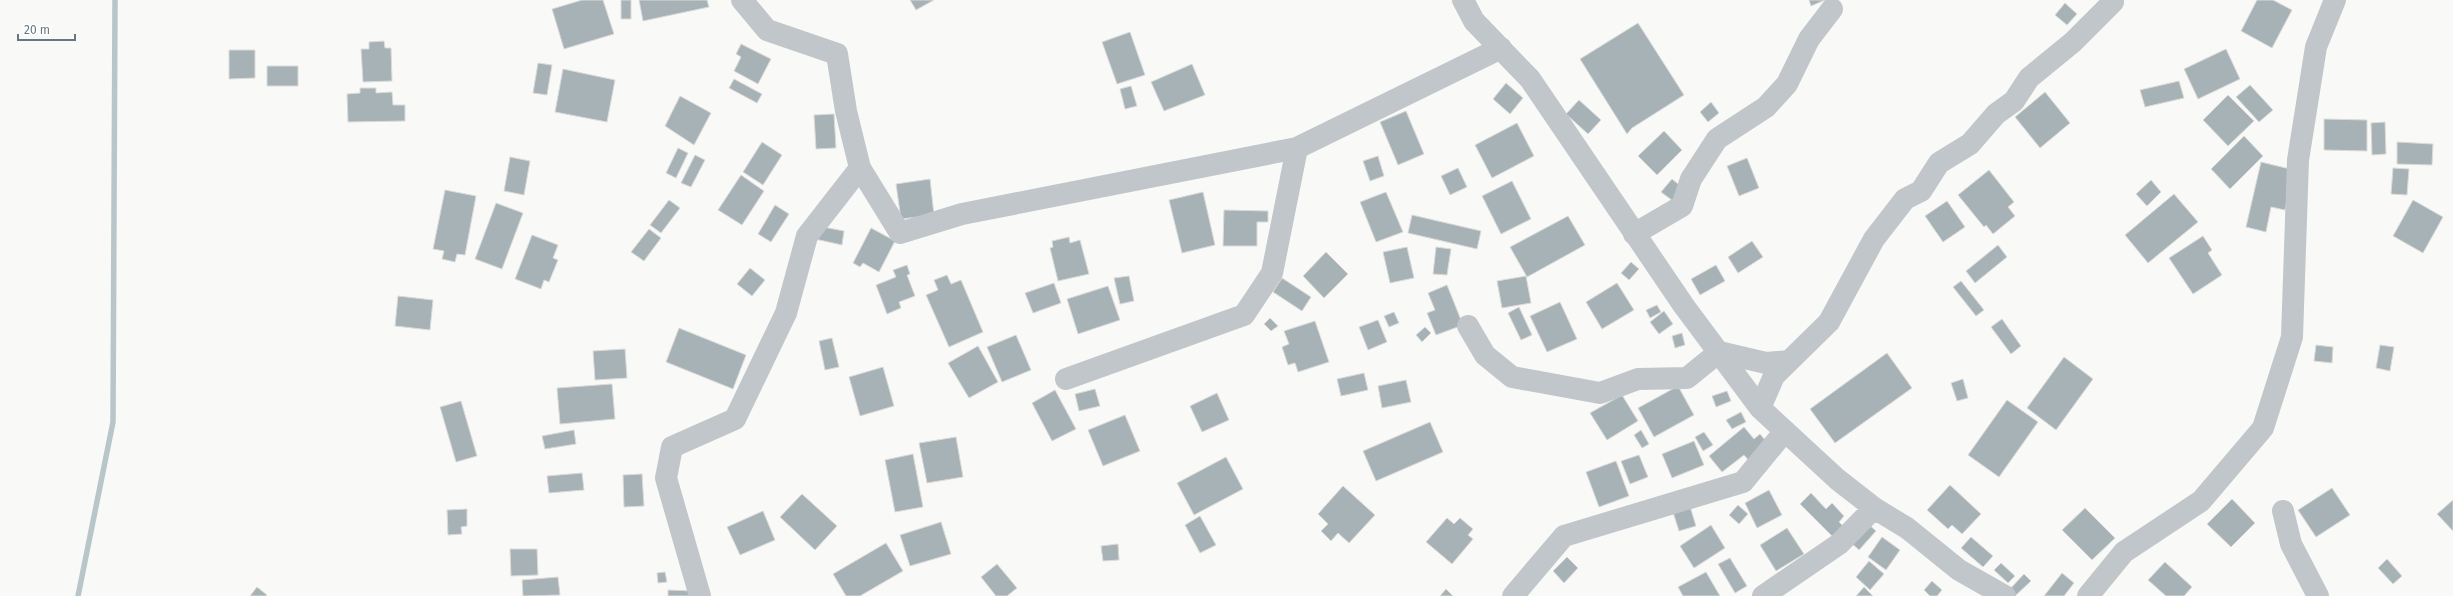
<svg xmlns="http://www.w3.org/2000/svg" width="2453" height="596" viewBox="0 0 2453 596" font-family="'Fira Sans',sans-serif">
  <rect width="100%" height="100%" fill="#f9f9f7"/>
  <g fill="none" stroke-linecap="round" stroke-linejoin="round">
    <!-- stream -->
    <path stroke="#b8c6c9" stroke-width="5.5" d="M78,596l35,-174 2,-422"/>
  </g>
  <!-- building -->
  <path fill="#a7b2b6" stroke="#dbdbd9" d="M582,0h21l11,34 -50,15 -12,-40z
    M621,0h10v19h-10z
    M639,0h68l2,7 -66,14z
    M910,0h24l-18,10z
    M1809,0h16l-14,6z
    M2257,0h16l19,10 -20,38 -31,-17z
    M2065,3l12,11 -10,11 -12,-10z
    M1638,23l46,72 -52,33 -5,6 -47,-75z
    M1130,32l15,43 -28,9 -15,-42z
    M384,41l1,7h6l1,33 -29,1 -2,-33h8v-7z
    M741,44l30,15 -13,25 -24,-13 7,-14 -5,-3z
    M2226,49l14,30 -42,20 -14,-30z
    M229,50h26v28l-26,1z
    M538,63l14,2 -5,30 -14,-2z
    M1192,64l13,31 -41,16 -13,-29z
    M267,66h31v20h-31z
    M563,69l52,11 -8,42 -52,-10z
    M734,79l28,15 -5,9 -28,-15z
    M2179,81l5,17 -39,9 -5,-17z
    M1506,83l17,15 -13,16 -17,-15z
    M2250,85l23,25 -14,12 -23,-25z
    M1131,86l6,20 -12,3 -5,-20z
    M360,88h16v5l16,-1 1,13h12v16l-57,1 -1,-28 13,-1z
    M2045,92l25,31 -30,25 -25,-31z
    M2228,95l26,26 -26,25 -25,-26z
    M680,96l31,17 -17,32 -29,-19z
    M1579,100l22,20 -13,14 -22,-20z
    M1711,102l8,11 -11,9 -8,-10z
    M1406,111l18,43 -26,11 -18,-43z
    M834,114l2,34 -20,1 -2,-34z
    M2324,119l43,1v31l-43,-1z
    M2385,122l1,32 -14,1 -1,-32z
    M1517,123l17,33 -42,22 -17,-33z
    M1664,131l18,19 -25,25 -19,-19z
    M2244,136l19,20 -33,33 -19,-20z
    M762,142l20,13 -19,30 -20,-13z
    M2397,142l36,2 -1,21 -35,-1z
    M678,148l10,5 -12,25 -10,-5z
    M695,155l10,5 -14,27 -10,-4z
    M1378,156l6,20 -14,5 -7,-20z
    M510,157l20,4 -6,34 -20,-4z
    M1747,158l12,30 -20,8 -12,-30z
    M2261,162l33,8 -9,40 -14,-3 -5,25 -20,-5z
    M1458,168l9,19 -17,8 -9,-19z
    M2393,168l16,1 -2,26 -16,-1z
    M1989,170l25,32 -6,5 7,9 -22,18 -7,-9 -2,2 -26,-32z
    M741,175l23,16 -22,34 -24,-15z
    M930,179l4,36 -33,4 -5,-35z
    M1672,179l11,9 -10,13 -12,-9z
    M2151,180l10,12 -14,14 -11,-12z
    M1512,181l19,38 -30,15 -19,-38z
    M445,190l31,6 -11,59 -8,-1 -2,8 -13,-3 2,-8 -11,-2z
    M1203,192l12,53 -33,8 -13,-53z
    M1386,192l17,40 -27,10 -16,-40z
    M2174,194l24,28 -50,41 -23,-28z
    M669,200l11,8 -19,25 -11,-8z
    M2413,200l30,17 -20,36 -30,-17z
    M1947,201l18,26 -22,15 -18,-26z
    M496,203l27,10 -21,56 -27,-10z
    M775,205l14,9 -18,28 -13,-8z
    M1224,210l44,1v11h-11v24h-34z
    M1412,215l69,16 -4,18 -69,-16z
    M1568,216l17,29 -58,32 -17,-30z
    M818,226l26,5 -2,14 -27,-6z
    M871,228l24,13 -16,31 -16,-9 -3,4 -7,-4z
    M649,229l12,9 -17,23 -13,-9z
    M532,235l26,10 -5,13 5,2 -9,22 -5,-2 -3,9 -26,-10z
    M2203,236l9,14 -4,3 14,22 -29,19 -24,-36z
    M1069,237l1,6 10,-3 9,34 -31,7 -8,-33 3,-1 -1,-6z
    M1752,241l11,16 -25,16 -10,-16z
    M1998,245l9,12 -32,26 -9,-12z
    M1407,247l7,31 -24,5 -7,-31z
    M1436,247l15,2 -4,26 -14,-1z
    M1326,252l22,22 -24,24 -21,-22z
    M1631,262l8,7 -10,11 -8,-7z
    M907,265l3,9 -3,1 8,21 -16,6 2,6 -14,6 -11,-29 20,-8 -3,-7z
    M1716,265l9,16 -25,14 -9,-16z
    M750,268l15,12 -13,16 -15,-12z
    M947,275l4,9 10,-4 22,52 -34,15 -23,-52 12,-5 -4,-10z
    M1129,276l5,25 -14,3 -6,-26z
    M1526,276l5,27 -29,5 -5,-27z
    M1282,278l29,19 -9,14 -29,-19z
    M1961,281l23,29 -8,6 -23,-29z
    M1054,283l7,20 -28,10 -8,-20z
    M1617,283l17,27 -32,19 -16,-27z
    M1447,285l16,40 -27,10 -9,-22 8,-3 -7,-17z
    M1108,286l12,34 -42,14 -11,-35z
    M398,296l35,4 -3,30 -35,-4z
    M1560,302l17,37 -30,13 -17,-36z
    M1657,305l4,7 -11,6 -4,-8z
    M1519,307l13,28 -11,5 -13,-27z
    M1664,311l9,13 -14,10 -9,-12z
    M1394,312l5,11 -10,4 -5,-11z
    M1270,318l8,8 -7,5 -7,-7z
    M2002,319l19,27 -10,8 -20,-27z
    M1378,320l9,22 -19,8 -9,-23z
    M1315,321l14,41 -31,10 -3,-9 -7,2 -6,-18 7,-3 -5,-13z
    M1425,327l6,6 -9,9 -6,-7z
    M679,328l67,27 -13,34 -67,-27z
    M1682,333l3,12 -10,3 -3,-12z
    M1016,335l15,35 -29,12 -15,-35z
    M832,338l7,29 -14,3 -6,-29z
    M2316,345l17,2 -1,16 -18,-2z
    M2380,345l14,2 -4,24 -14,-3z
    M978,346l20,36 -29,16 -21,-35z
    M625,349l2,29 -32,2 -2,-29z
    M1887,353l25,35 -77,55 -25,-34z
    M2064,357l29,22 -37,51 -29,-22z
    M883,367l11,39 -34,10 -11,-39z
    M1364,373l4,17 -27,6 -4,-17z
    M1963,379l5,19 -11,3 -6,-18z
    M1406,380l5,22 -29,6 -4,-22z
    M612,384l3,35 -55,5 -3,-36z
    M1678,386l16,29 -40,22 -16,-29z
    M1095,389l5,17 -21,5 -4,-17z
    M1055,390l21,39 -24,12 -20,-38z
    M1727,391l4,10 -15,6 -4,-11z
    M1217,393l12,27 -27,12 -12,-26z
    M1622,395l16,26 -31,19 -17,-27z
    M2007,400l31,22 -39,55 -31,-22z
    M461,401l16,55 -21,6 -16,-55z
    M1741,412l5,10 -14,7 -6,-9z
    M1125,415l15,36 -37,15 -15,-36z
    M1430,422l13,30 -67,29 -13,-30z
    M1744,427l10,12 6,-5 10,12 -20,16 -6,-7 -22,17 -13,-16z
    M574,430l2,14 -31,5 -3,-13z
    M1641,430l8,14 -7,4 -8,-13z
    M1704,432l9,13 -10,6 -8,-14z
    M956,437l7,40 -36,6 -8,-40z
    M1694,441l10,24 -32,13 -10,-24z
    M913,454l10,53 -28,5 -10,-52z
    M1639,455l9,22 -18,7 -9,-23z
    M1226,457l17,32 -49,26 -17,-32z
    M1616,461l13,35 -30,11 -13,-35z
    M582,473l2,17 -35,3 -2,-17z
    M642,474l2,32 -20,1 -1,-32z
    M1950,485l31,29 -19,20 -10,-9 -4,4 -21,-19z
    M1343,486l32,29 -26,28 -11,-10 -7,8 -10,-10 7,-7 -10,-10z
    M2332,488l18,27 -34,22 -18,-27z
    M1769,490l13,25 -25,13 -12,-25z
    M1811,493l15,16 6,-6 12,13 -5,6 7,7 -11,10 -35,-35z
    M802,494l35,32 -22,24 -35,-33z
    M2232,499l23,24 -24,24 -24,-23z
    M2453,500v31l-16,-17z
    M1689,503l7,23 -17,5 -7,-22z
    M1738,505l10,9 -9,10 -10,-9z
    M2085,508l30,30 -23,22 -30,-30z
    M467,509v17l-6,1 1,7 -14,1 -1,-25z
    M763,511l12,29 -35,15 -13,-28z
    M1200,516l16,29 -16,8 -15,-28z
    M1447,518l7,6 6,-6 13,11 -5,6 5,4 -21,25 -26,-22z
    M1865,521l11,10 -17,19 -11,-10z
    M941,522l10,32 -41,12 -10,-31z
    M1711,525l14,23 -31,20 -14,-22z
    M1787,528l17,26 -28,17 -16,-26z
    M1882,537l18,13 -14,20 -18,-13z
    M1971,537l22,19 -10,11 -22,-19z
    M886,543l17,28 -43,25h-14l-13,-22z
    M1118,544l1,16 -16,1 -2,-15z
    M510,549h27l1,26 -27,1z
    M1567,557l11,11 -14,15 -11,-12z
    M1730,558l17,28 -12,7 -17,-29z
    M2387,559l15,17 -9,8 -15,-16z
    M1869,561l15,13 -14,16 -14,-13z
    M2165,562l27,25 -8,9h-18l-18,-16z
    M2001,563l14,13 -7,7 -14,-13z
    M997,564l20,24 -10,8h-11l-15,-19z
    M665,572l2,10 -9,1 -1,-10z
    M1706,572l14,24h-37l-5,-9z
    M2062,573l12,10 -10,13h-20z
    M2024,574l7,7 -16,15 -6,-6z
    M558,577l2,18 -37,1 -1,-16z
    M1932,581l10,9 -5,6h-7l-6,-6z
    M257,587l10,8 -1,1h-16z
    M1864,587l9,9h-17z
    M1446,589l7,7h-13z
    M668,590l25,1v5h-25z"/>
  <g fill="none" stroke-linecap="round" stroke-linejoin="round">
    <!-- minor -->
    <path stroke="#c0c6c9" stroke-width="22" d="M742,0l25,30 70,24 9,57 14,57 40,65 62,-19 335,-66 204,-100
      M1463,0l11,21 56,58 154,227 76,102 77,71 37,29 33,20 52,42 46,26
      M1634,234l48,-28 9,-27 26,-40 49,-32 21,-23 22,-45 23,-30
      M1468,326l17,29 27,22 88,16 38,-14 49,-1 32,-26 47,11 23,-2
      M1066,379l178,-64 28,-42 25,-125
      M1760,408l14,-32 55,-54 45,-83 31,-40 16,-8 18,-28 31,-19 26,-30 18,-13 15,-23 44,-36 40,-40
      M2283,511l8,33 27,52
      M700,596l-34,-118 6,-31 63,-28 51,-106 21,-77 53,-68
      M1513,596l51,-60 179,-54 42,-51
      M1763,596l76,-52 35,-36
      M2088,596l36,-44 77,-51 62,-73 29,-91 6,-177 18,-113 19,-47"/>
  </g>
  <!-- scale -->
  <path d="M18 34v6h57v-6" fill="none" stroke="#657882" stroke-width="2"/>
  <text x="24" y="34" font-size="12" fill="#657882" stroke="#ffffff" stroke-width="3" paint-order="stroke">20 m</text>
</svg>
